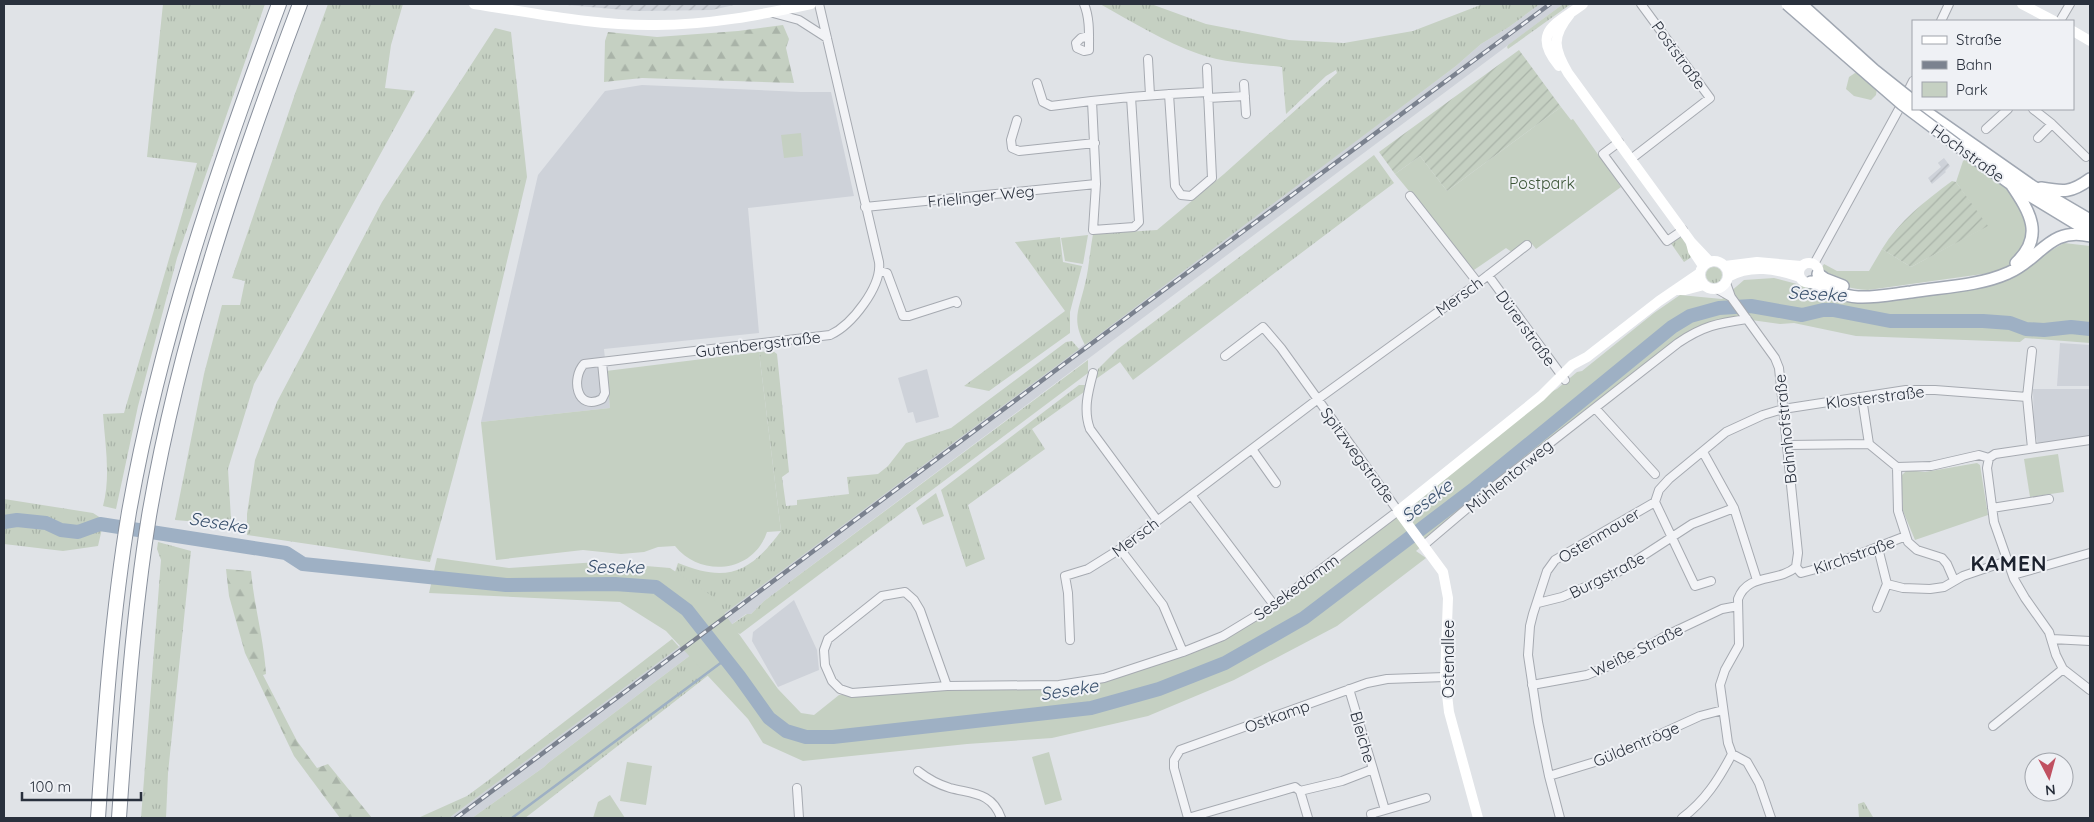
<svg xmlns="http://www.w3.org/2000/svg" width="2094" height="822" viewBox="0 0 2094 822" font-family="Quicksand,sans-serif">
  <defs>
    <pattern id="industrial-furrows" width="10" height="10" patternUnits="userSpaceOnUse" patternTransform="scale(1.25)"><rect width="10" height="10" fill="#ced2d9"/><path d="M-1 1l2-2M0 10L10 0M9 11l2-2" fill="none" stroke="#b1b5bb"/></pattern>
    <pattern id="grass-tufts" width="24" height="20" patternUnits="userSpaceOnUse" patternTransform="scale(1.25)"><rect width="24" height="20" fill="#c5d0c2"/><path d="M3 7l-1-3M5 7V3M7 7l1-3M15 17l-1-3M17 17v-4M19 17l1-3" fill="none" stroke="#a9b3a8"/></pattern>
    <pattern id="forest-firs" width="22" height="20" patternUnits="userSpaceOnUse" patternTransform="scale(1.25)"><rect width="22" height="20" fill="#c5d0c2"/><path d="M5 1l3.5 6h-7zM16 11l3.5 6h-7z" fill="#a9b3a8"/></pattern>
    <pattern id="garden-furrows" width="10" height="10" patternUnits="userSpaceOnUse" patternTransform="scale(1.25)"><rect width="10" height="10" fill="#c5d0c2"/><path d="M-1 1l2-2M0 10L10 0M9 11l2-2" fill="none" stroke="#a9b3a8"/></pattern>
  </defs>
  <rect width="100%" height="100%" fill="#e0e3e7"/>
  <!-- built -->
  <path fill="#ced2d9" d="M1540,4h23l-799,597 -13,13h-5l-18,13 -7,-11 735,-550 25,-22 28,-17z
    M642,85l159,7h30l23,104 -106,12 11,125 -155,16 6,59 -129,14 57,-247 67,-84z
    M2060,343l30,2v41h-33z
    M927,369l12,48 -23,6 -3,-11 -5,1 -10,-35z
    M2033,389h57v49l-52,7 -4,-17z
    M794,600l23,50 2,20 -41,17 -26,-46 1,-9z
    M684,643l8,11 -144,109 -4,4 -72,51h-23z"/>
  <!-- industrial -->
  <path fill="url(#industrial-furrows)" d="M556,4h182l-26,6 -77,1z
    M1944,158l6,8 -5,5 1,1 -14,12 -4,-6 13,-11 -3,-4z"/>
  <!-- grass -->
  <path fill="url(#grass-tufts)" d="M163,4h102l-88,254 -39,148 -22,103 -13,-3c8,-30 2,-62 0,-92l21,-1 73,-250 -50,-6z
    M328,4h75l-12,41 -6,43 30,3 -161,293 -26,85 3,50 -20,4 -36,-3 29,-146 18,-69h18l5,-24 -13,-3 64,-187z
    M1100,4h51l55,20 83,16 55,3 69,-12 70,-27h57l-31,23 -28,17 -25,22 -371,279c-14,-26 -6,-35 0,-61 4,-16 5,-34 8,-50l64,-4 67,-56 113,-101 -1,-3 -10,6 -40,38 -4,-47c-27,-3 -57,-4 -83,-13 -34,-12 -67,-32 -99,-50z
    M1563,4h8l-63,45 -1,-2 1,-2z
    M495,28l16,4 16,145 -51,214 -46,171 -183,-27v-21l8,-54 22,-58 105,-200z
    M1374,155l20,28 -261,197 -13,-18 -24,17 2,-10 20,-20z
    M1060,237l3,25 19,4 -12,46v21l-81,58 -25,-5 101,-75 -50,-69z
    M1674,238h8l11,18 -9,6 -14,-20z
    M1706 275a8 8 0 1 1 16 0a8 8 0 1 1-16 0Z
    M1072,341l7,8 -358,267 -48,-38 5,-15c49,20 72,10 103,-32l-22,-179 14,-1 4,3 12,118 -7,5 4,29 11,-1v-5l52,-6 -2,-17 31,-3 10,-8 18,-23 45,-15 115,-86z
    M1088,360v13l-348,261 -12,-7 19,-13h4l13,-13z
    M1079,385h6l-1,7 -52,37 13,20 -77,56 17,54 -19,8 -25,-77z
    M936,493l8,23 -21,9 -7,-17z
    M4,499l89,14 11,7 -6,26 -35,5 -59,-7z
    M158,542l33,9 -23,222 -2,45h-25l20,-258 -4,-11z
    M672,639l7,8 -230,171h-31l49,-22 19,-14z
    M692,654l18,20 -177,138 -8,6h-53l72,-51 4,-4z
    M1864,802l9,15 -14,1 -1,-14z"/>
  <!-- forest -->
  <path fill="url(#forest-firs)" d="M783,25l6,14 -3,9 8,35 -152,-5 -38,4 1,-41 3,-9 49,5 81,-6z
    M226,569l25,2c3,35 13,68 15,103l-3,1 34,66 20,27 11,-4 44,54h-32l-46,-62 -49,-103 -16,-57z"/>
  <!-- park -->
  <path fill="#c5d0c2" d="M1855,73l8,2 14,13 -1,7 -5,5 -17,-4 -8,-7 3,-12z
    M1561,107l10,13 2,-1 48,68 -85,62 -4,-5 -16,11 -10,-7 -32,22 -79,-96 25,-18 27,35z
    M801,133l2,23 -19,2 -3,-23z
    M1971,155l40,29 21,42 -18,39 -17,7 -129,18c-19,-1 -33,-6 -50,-16l6,-10 13,7h32l13,-22 29,18 76,-41 -31,-44 7,-21z
    M1088,235l-5,29 -18,-3 -4,-23z
    M2064,243l26,3v97l-65,-5 -5,4 -164,-6 -62,-13 -14,1 -36,-5 -46,11 -221,170 -61,51 10,7 -89,68 -103,54 -86,36 -96,22 -85,6 -164,17 -40,-18 -15,-24 -82,-88 -46,-29 -191,-9 8,-35 72,10 89,-6 72,6 42,28 66,93 23,24 13,2 25,-20 253,-13 89,-27 82,-42 280,-217 14,-7 20,-17 5,-1 72,-58 26,-18 42,4 22,-19 30,-2 83,22 18,-1 156,-34 14,-11z
    M759,352l22,179 -14,1c-14,41 -66,46 -92,14l-17,1 -14,5 -23,2 -38,-4 -87,10 -15,-138 129,-14 -4,-37z
    M2058,454l6,38 -34,5 -6,-38z
    M1977,463l3,2 8,50 -73,25 -12,-29 -2,-35 6,-6 18,2z
    M1049,752l13,48 -17,5 -13,-48z
    M627,762l25,4 -6,39 -26,-4z
    M610,795l15,23h-32l5,-16z"/>
  <!-- garden -->
  <path fill="url(#garden-furrows)" d="M1519,50l42,57 -114,84 -27,-35 -25,18 -16,-22z
    M1952,181l4,1 32,44 -77,41 -29,-18c17,-28 43,-48 70,-68z"/>
  <g fill="none" stroke-linecap="round" stroke-linejoin="round">
    <!-- stream -->
    <path stroke="#9eb0c4" stroke-width="2.5" d="M512,818l214,-159"/>
    <!-- river -->
    <path stroke="#9eb0c4" stroke-width="14" d="M4,522l13,-2 29,3 15,7 17,2 22,-8 186,29 17,11 203,21 109,-1 41,3 31,23 52,66 30,42 17,13 20,6h27l258,-29 68,-19 66,-26 79,-45 171,-130 197,-161 18,-11 29,-8 32,-2 51,9 21,-5h10l57,11h93l27,2 16,6 18,1 27,-3 19,2"/>
    <!-- street casing -->
    <g stroke="#a6aab1" stroke-width="10">
      <path id="street" d="M1084,4c6,14 5,31 5,46l-5,1 -7,-3 -1,-5 5,-5 8,-2
        M773,13l26,7 28,18
        M1941,21l8,-17
        M2060,21l10,-17
        M1148,59l2,36
        M1207,68l1,24
        M1037,83l6,19 8,4c52,-7 105,-12 157,-14l4,86 -21,18 -10,-1 -6,-9 -6,-92
        M1244,84l2,30
        M1909,89l4,-8
        M1208,98l37,-2
        M1092,101l4,83 -3,46 41,-3 5,-5 -8,-125
        M2033,109l19,15 34,33
        M1017,120l-6,20 1,8 7,3 76,-8
        M1986,129l22,-20
        M2038,138l14,-14
        M1619,142l-16,12 64,87 16,-11
        M1631,159l79,-61 -69,-94
        M1410,196l68,87
        M865,207l231,-23
        M1814,264l85,-155
        M880,271l7,2 16,43h6l47,-15 1,2
        M1488,275l77,105
        M1726,283l5,14 44,61 4,10 19,185 -2,14
        M1717,289l14,8
        M602,362l3,31 -3,6c-26,13 -31,-21 -18,-35l246,-29c22,-10 52,-49 49,-73l-60,-258
        M1093,373c-5,19 -10,37 -3,56l67,91
        M2027,397l5,-46
        M1862,398l7,46
        M1595,408l60,66
        M2090,440l-95,14 -6,4 -2,10 7,54 20,57 11,19 24,34 7,23 7,14 27,21
        M1787,445l82,-1 28,23 34,-1 48,-11 10,3
        M1252,449l24,34
        M1703,452l31,56 23,72
        M1897,467l1,44 10,31 9,8 25,8 5,6 7,16
        M1191,495l83,110
        M1655,502l40,84 16,-5
        M1992,508l57,-9
        M1424,545l53,-45 201,-157c25,-17 40,-20 69,-24
        M1120,549l43,56 20,47
        M1796,567l5,6 30,-8 75,-29
        M2013,575l77,-22
        M1887,584l16,4 27,1 14,-2 19,-11 44,-15
        M1538,603l24,-6 53,-23 77,-50 42,-16
        M1877,608l10,-24 -9,-36
        M2052,639l38,2
        M1070,640l-2,-47 -3,-17 23,-7 32,-20 198,-150 160,-116 49,-38
        M1532,685l55,-10 36,-15 44,-25 55,-26 16,-3
        M947,686l-27,-76 -6,-10 -9,-8 -23,4 -54,43 -4,11 1,15 7,16 8,8 12,4 95,-7 112,-1 45,-7 79,-26 40,-16 51,-31 124,-94 -117,-163 -18,-21 -38,29
        M1993,726l70,-57
        M1732,754l-4,-11 -8,-58 5,-15 14,-25 -1,-46c10,-27 40,-16 58,-32
        M1732,754l15,8 12,21 12,35
        M1373,769l12,41 41,-12
        M918,771c10,8 19,13 32,17 22,6 42,4 51,30
        M1549,776l59,-18 92,-42 23,-6
        M797,788l2,30
        M1300,791l42,-10 31,-12 -24,-80
        M1188,818l-14,-50v-8l6,-10 187,-67 20,-4 58,-2
        M1188,818l107,-31 5,4 8,27
        M1372,818l-1,-4 14,-4
        M1560,818l-11,-42 -11,-54 -10,-67 2,-29 3,-12 14,-43 8,-11 100,-58 4,-12 10,-11 57,-47 37,-17 20,-6 123,-19h29l92,7 5,51
        M1682,818c23,-17 37,-39 50,-64"/>
    </g>
    <!-- primary casing -->
    <g stroke="#a0a7b2" stroke-width="14">
      <path id="primary" d="M1922,109l110,77 58,34
        M1958,146l53,38 79,48
        M2011,184c19,28 34,52 5,79
        M2041,188c23,4 30,5 49,-9
        M1818,274l7,5 18,7
        M1811,282c15,7 31,14 47,15 18,1 36,-3 53,-5 31,-5 68,-6 97,-19 32,-13 41,-47 82,-37"/>
    </g>
    <!-- highway casing -->
    <g stroke="#89909c" stroke-width="16">
      <path id="highway" d="M98,818c7,-102 14,-204 31,-306 31,-175 88,-342 150,-508
        M119,818c7,-101 14,-202 30,-302 30,-176 88,-346 151,-512"/>
    </g>
    <!-- street -->
    <use href="#street" stroke="#f2f3f6" stroke-width="8"/>
    <!-- secondary -->
    <path stroke="#fff" stroke-width="10" d="M474,4c60,9 121,22 182,21 53,0 104,-10 155,-21
      M2022,4l32,17
      M1570,14c-19,23 -16,35 -2,59l123,169 19,20
      M2073,31l17,10
      M1559,66c-29,-35 -2,-42 24,-62
      M1691,243l2,8 10,15
      M1700 275a14 14 0 1 1 28 0a14 14 0 1 1-28 0Z
      M1799 273a10 10 0 1 1 20 0a10 10 0 1 1-20 0Z
      M1725,266l32,-4 44,4
      M1728,277c23,-13 48,-8 72,0
      M1676,290h9l19,-5
      M1478,818l-29,-106 -4,-35 3,-79 -5,-26 -45,-61 143,-115 31,-31 15,-8 72,-56 41,-28"/>
    <!-- primary -->
    <use href="#primary" stroke="#fff" stroke-width="11"/>
    <!-- highway -->
    <use href="#highway" stroke="#fff" stroke-width="14"/>
    <!-- rail casing -->
    <g stroke="#7b828f" stroke-width="4.5">
      <path id="rail" d="M456,818l612,-457 482,-357"/>
    </g>
    <!-- rail -->
    <use href="#rail" stroke="#eff1f5" stroke-width="2.5" stroke-dasharray="8" stroke-linecap="butt"/>
    <!-- primary-bridge casing -->
    <g stroke="#a0a7b2" stroke-width="14" stroke-linecap="butt">
      <path id="primary-bridge" d="M1787,4l115,100 56,42
        M1801,4l73,66 39,31"/>
    </g>
    <!-- primary-bridge -->
    <use href="#primary-bridge" stroke="#fff" stroke-width="11"/>
  </g>
  <g text-anchor="middle" stroke-width="4" stroke-linejoin="round" paint-order="stroke">
    <!-- street labels -->
    <g font-size="16" fill="#2a313d" stroke="#eff1f5">
      <text transform="translate(1679 55) rotate(54)" y="6">Poststraße</text>
      <text transform="translate(1968 153) rotate(36)" y="6">Hochstraße</text>
      <text transform="translate(981 196) rotate(-6)" y="6">Frielinger Weg</text>
      <text transform="translate(1459 296) rotate(-36)" y="6">Mersch</text>
      <text transform="translate(1526 328) rotate(54)" y="6">Dürerstraße</text>
      <text transform="translate(758 344) rotate(-7)" y="6">Gutenbergstraße</text>
      <text transform="translate(1875 397) rotate(-7)" y="6">Klosterstraße</text>
      <text transform="translate(1785 429) rotate(-96)" y="6">Bahnhofstraße</text>
      <text transform="translate(1358 455) rotate(54)" y="6">Spitzwegstraße</text>
      <text transform="translate(1509 476) rotate(-39)" y="6">Mühlentorweg</text>
      <text transform="translate(1599 535) rotate(-31)" y="6">Ostenmauer</text>
      <text transform="translate(1135 537) rotate(-37)" y="6">Mersch</text>
      <text transform="translate(1854 555) rotate(-19)" y="6">Kirchstraße</text>
      <text transform="translate(1607 575) rotate(-27)" y="6">Burgstraße</text>
      <text transform="translate(1296 587) rotate(-36)" y="6">Sesekedamm</text>
      <text transform="translate(1637 650) rotate(-26)" y="6">Weiße Straße</text>
      <text transform="translate(1448 659) rotate(-90)" y="6">Ostenallee</text>
      <text transform="translate(1277 716) rotate(-20)" y="6">Ostkamp</text>
      <text transform="translate(1363 737) rotate(74)" y="6">Bleiche</text>
      <text transform="translate(1636 744) rotate(-23)" y="6">Güldentröge</text>
    </g>
    <!-- park labels -->
    <g font-size="16" fill="#3e5739" stroke="#eff1f5">
      <text x="1542" y="189">Postpark</text>
    </g>
    <!-- water labels -->
    <g font-size="18" font-style="italic" fill="#39506c" stroke="#eff1f5">
      <text transform="translate(1817 294) rotate(3)" y="6">Seseke</text>
      <text transform="translate(1427 501) rotate(-37)" y="6">Seseke</text>
      <text transform="translate(218 523) rotate(9)" y="6">Seseke</text>
      <text transform="translate(615 567) rotate(1)" y="6">Seseke</text>
      <text transform="translate(1069 690) rotate(-9)" y="6">Seseke</text>
    </g>
    <!-- district labels -->
    <g font-size="21" font-weight="bold" letter-spacing="1" fill="#1c222e" stroke="#eff1f5">
      <text x="2009" y="571">KAMEN</text>
    </g>
  </g>
  <!-- border -->
  <rect width="2094" height="822" fill="none" stroke="#2a313d" stroke-width="10"/>
  <!-- legend -->
  <rect x="1912" y="20" width="162" height="90" fill="#eff1f5" stroke="#a0a4ab"/>
  <rect x="1922" y="36" width="25" height="8" fill="#ffffff" stroke="#a0a4ab"/>
  <text x="1956" y="45" font-size="15" fill="#2a313d">Straße</text>
  <rect x="1922" y="61" width="25" height="8" fill="#7b828f" stroke="#a0a4ab"/>
  <text x="1956" y="70" font-size="15" fill="#2a313d">Bahn</text>
  <rect x="1922" y="82" width="25" height="15" fill="#c5d0c2" stroke="#a0a4ab"/>
  <text x="1956" y="95" font-size="15" fill="#2a313d">Park</text>
  <!-- north arrow -->
  <g transform="translate(2049 777) rotate(174)"><circle r="24" fill="#eff1f5" stroke="#a0a4ab"/>
  <path d="M0-4L9 19L0 12L-9 19Z" fill="#c05161"/>
  <text y="-8" font-size="14" font-weight="bold" text-anchor="middle" fill="#2a313d">N</text>
  </g>
  <!-- scale -->
  <path d="M22 792v8h119v-8" fill="none" stroke="#2a313d" stroke-width="2.5"/>
  <text x="30" y="792" font-size="15" fill="#2a313d" stroke="#eff1f5" stroke-width="4" paint-order="stroke">100 m</text>
</svg>
